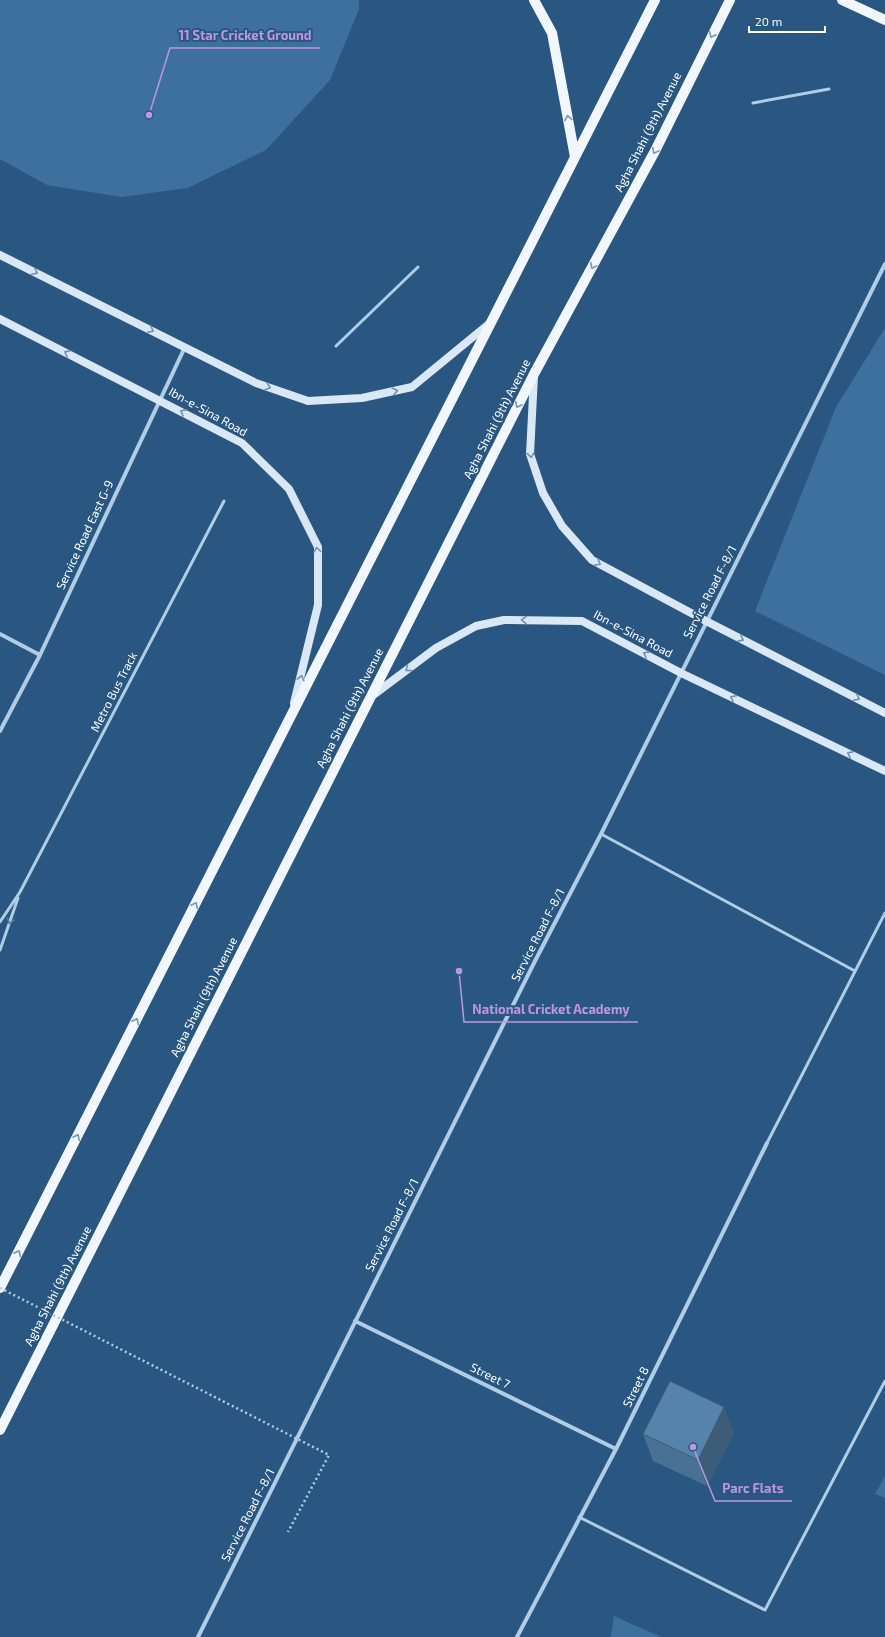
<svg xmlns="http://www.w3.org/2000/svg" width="885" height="1637" viewBox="0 0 885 1637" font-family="'Exo 2',sans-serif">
  <rect width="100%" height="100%" fill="#295781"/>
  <!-- green -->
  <path fill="#3e709e" d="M0,0h359v9l-29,71 -64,70 -78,38 -67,9 -74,-12 -47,-26z
    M885,328v347l-130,-64 81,-204z
    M885,1476v22l-10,-4z
    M614,1616l47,21h-50z"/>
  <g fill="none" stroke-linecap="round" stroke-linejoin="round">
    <!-- lane -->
    <path stroke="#b1cde6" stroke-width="3" d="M753,103l76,-14
      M336,346l82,-79
      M601,834l254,137
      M0,922l20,-30 204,-391
      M0,950l18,-52
      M767,1143l118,-230
      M579,1517l186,93 120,-229"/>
    <!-- street -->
    <path stroke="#b1cde6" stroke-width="4" d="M0,634l40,21
      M0,731l40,-76 145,-308
      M355,1321l261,128
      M198,1637l337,-676 66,-127 284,-570
      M517,1637l99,-188 151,-306"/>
    <!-- secondary -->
    <path stroke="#dae8f6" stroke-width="8" d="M0,255l256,128 52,18 54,-3 50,-11 78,-64
      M0,319l242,124 47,46 29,58v58l-24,98
      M534,376l-4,78 13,39 19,33 30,34 114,61 179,92
      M372,696l64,-48 40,-22 28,-6 78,1 99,52 204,98"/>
    <!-- primary -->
    <path stroke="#f2f7fd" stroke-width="10" d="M534,0l18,33 23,124
      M842,0l43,20
      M0,1288l655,-1288
      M0,1430l534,-1056 121,-223 75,-151"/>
    <!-- path-bridge -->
    <path stroke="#b1cde6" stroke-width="2.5" stroke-dasharray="2 3" stroke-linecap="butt" d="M0,1288l329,167 -41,77"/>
  </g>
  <!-- wall -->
  <path fill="#497194" d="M734,1433l-27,53 -54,-25 -10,-27z"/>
  <!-- shaded-wall -->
  <path fill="#3c5c78" d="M724,1407l10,26 -27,53 -9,-26z"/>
  <!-- building -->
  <path fill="#5583ac" stroke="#3c5c78" d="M670,1381l54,26 -26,53 -55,-26z"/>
  <!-- one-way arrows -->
  <defs><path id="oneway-chevron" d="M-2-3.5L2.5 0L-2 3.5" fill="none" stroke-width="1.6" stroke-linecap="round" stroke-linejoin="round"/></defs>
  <g stroke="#7997b3">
    <use href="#oneway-chevron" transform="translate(712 35) rotate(116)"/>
    <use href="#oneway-chevron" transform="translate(568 118) rotate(-100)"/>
    <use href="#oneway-chevron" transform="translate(655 151) rotate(118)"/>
    <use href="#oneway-chevron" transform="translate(593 266) rotate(118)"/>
    <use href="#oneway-chevron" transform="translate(518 405) rotate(117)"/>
    <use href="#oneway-chevron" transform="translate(195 905) rotate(-63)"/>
    <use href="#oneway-chevron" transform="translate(136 1021) rotate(-63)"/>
    <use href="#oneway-chevron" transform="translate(77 1137) rotate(-63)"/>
    <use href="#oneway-chevron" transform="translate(18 1253) rotate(-63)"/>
  </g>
  <g stroke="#7091b0">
    <use href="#oneway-chevron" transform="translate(35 272) rotate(27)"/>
    <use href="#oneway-chevron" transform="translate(151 330) rotate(27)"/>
    <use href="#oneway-chevron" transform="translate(67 353) rotate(-153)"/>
    <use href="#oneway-chevron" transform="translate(268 387) rotate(19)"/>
    <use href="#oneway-chevron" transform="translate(395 391) rotate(-13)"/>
    <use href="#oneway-chevron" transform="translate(183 412) rotate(-152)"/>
    <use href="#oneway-chevron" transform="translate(531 455) rotate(81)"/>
    <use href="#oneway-chevron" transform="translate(317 550) rotate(-98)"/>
    <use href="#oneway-chevron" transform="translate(598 563) rotate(29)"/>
    <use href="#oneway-chevron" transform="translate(524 620) rotate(-179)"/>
    <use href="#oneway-chevron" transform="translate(741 639) rotate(27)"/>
    <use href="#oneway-chevron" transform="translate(646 654) rotate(-152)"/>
    <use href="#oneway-chevron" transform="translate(408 669) rotate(143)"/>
    <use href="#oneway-chevron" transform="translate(301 678) rotate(-76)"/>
    <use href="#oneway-chevron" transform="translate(733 698) rotate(-154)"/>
    <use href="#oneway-chevron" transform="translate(857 698) rotate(27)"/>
    <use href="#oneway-chevron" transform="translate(850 754) rotate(-154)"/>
  </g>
  <use stroke="#527a9f" href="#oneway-chevron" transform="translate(10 921) rotate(109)"/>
  <g text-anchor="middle" stroke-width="4" stroke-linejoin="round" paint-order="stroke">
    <!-- street labels -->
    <g font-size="12" fill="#fff" stroke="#295781">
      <text transform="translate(648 132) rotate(-63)" y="4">Agha Shahi (9th) Avenue</text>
      <text transform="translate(208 412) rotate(29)" y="4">Ibn-e-Sina Road</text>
      <text transform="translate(497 419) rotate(-63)" y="4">Agha Shahi (9th) Avenue</text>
      <text transform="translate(85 535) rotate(-65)" y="4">Service Road East G-9</text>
      <text transform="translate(710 592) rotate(-63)" y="4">Service Road F-8/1</text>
      <text transform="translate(633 634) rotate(28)" y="4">Ibn-e-Sina Road</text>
      <text transform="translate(114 692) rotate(-63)" y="4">Metro Bus Track</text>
      <text transform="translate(350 708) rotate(-63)" y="4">Agha Shahi (9th) Avenue</text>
      <text transform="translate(538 935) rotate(-63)" y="4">Service Road F-8/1</text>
      <text transform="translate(204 997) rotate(-63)" y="4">Agha Shahi (9th) Avenue</text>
      <text transform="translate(392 1225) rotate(-63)" y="4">Service Road F-8/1</text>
      <text transform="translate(58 1286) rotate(-63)" y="4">Agha Shahi (9th) Avenue</text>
      <text transform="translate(490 1376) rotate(26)" y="4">Street 7</text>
      <text transform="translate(636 1387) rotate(-64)" y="4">Street 8</text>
      <text transform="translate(248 1515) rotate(-63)" y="4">Service Road F-8/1</text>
    </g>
  </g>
  <!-- callouts -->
  <path fill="none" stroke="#bd96df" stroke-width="1.5" d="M149 115L170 48H320M459 971L464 1022H638M693 1447L715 1501H792"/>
  <g fill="#bd96df" stroke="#295781" stroke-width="1.5">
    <circle cx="149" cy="115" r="4"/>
    <circle cx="459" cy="971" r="4"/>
    <circle cx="693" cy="1447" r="4"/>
  </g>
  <g font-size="13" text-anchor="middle" font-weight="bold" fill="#bd96df" stroke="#295781" stroke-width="4" stroke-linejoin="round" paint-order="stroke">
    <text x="245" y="40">11 Star Cricket Ground</text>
    <text x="551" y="1014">National Cricket Academy</text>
    <text x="753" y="1493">Parc Flats</text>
  </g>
  <!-- scale -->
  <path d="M749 26v6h76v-6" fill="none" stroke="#ffffff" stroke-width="2"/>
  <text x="755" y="26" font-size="12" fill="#ffffff" stroke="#295781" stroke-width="3" paint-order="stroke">20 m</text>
</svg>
